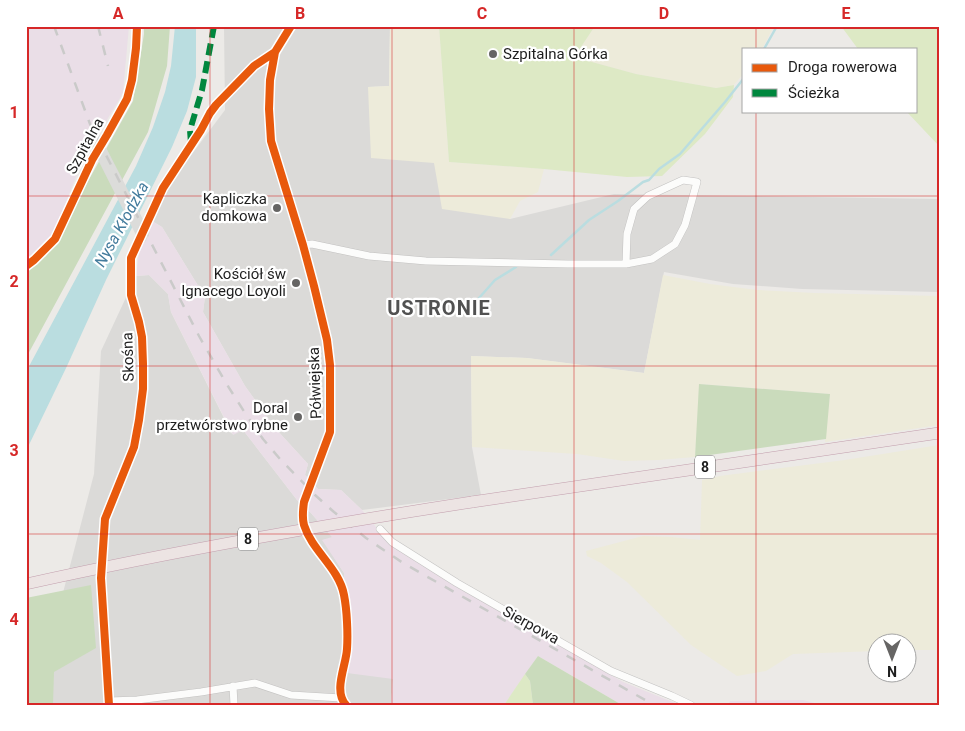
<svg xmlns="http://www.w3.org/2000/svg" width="965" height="731" viewBox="0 0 965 731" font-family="Roboto,sans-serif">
  <rect width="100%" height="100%" fill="#eceae7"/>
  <!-- residential -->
  <path fill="#dbdad8" d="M224,26h166l-1,60 -21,1 66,76 76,56 104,-25 325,5v93l-137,-3 -41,-3 -28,-2 -69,-12 -20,101 -117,-15 -56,-2 1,91 9,48 -119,15 -21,-20 -23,-1 -13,-14 3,-11 -32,-35 -31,-43 -42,-74 2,-15 -43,-70 -10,-6 16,-35 57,-76z
    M149,275l19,19 3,18 61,122 11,-4 54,70 13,12 23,26 -10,2 21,33 7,71 42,35 -2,26 -37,-2 -1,2h-304l-2,-51 47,-180 7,-123 35,-75z"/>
  <!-- industrial -->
  <path fill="#eadee7" d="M26,26h103l-6,67 -40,67 -30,74 -17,18 -10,7z
    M152,221l10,6 43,70 -2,15 42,74 31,43 32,35 -3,11 13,14 23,1 21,20 27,33 41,27 193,112 57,23h-58l-84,-49 -34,49h-113l2,-26 -46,-6 4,-29 -7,-71 -22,-33 10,-3 -22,-25 -13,-12 -54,-70 -10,5 -62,-123 -3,-18 -19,-19 -13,1 3,-23z
    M803,700l19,5h-94l2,-4z"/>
  <!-- farmland -->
  <path fill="#edebda" d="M390,26h49l10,136 95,7 -6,23 -18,9 -10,18 -68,-10 -8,-46 -63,-5 -3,-71 21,-1z
    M595,26h179l-12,23h-18v24l-10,12 -18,3 -80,-14 -55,-15 -2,-9z
    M663,275l47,9 47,6 57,3 125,3v129l-114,17 5,-48 -130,-10 -5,73 -37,3 -34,1 -47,-7 -105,-7 -1,-91 56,2 117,15z
    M939,445v205h-31v-6h-30l-1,7 -84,3 -27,17 -29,5 -46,-31 -64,-63 -26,-19 -14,-7 -1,-5 57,-15 29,1 28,3 2,-60 18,-4 125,-16z"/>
  <!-- grass -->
  <path fill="#dde9c5" d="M439,26h156l-16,24 2,9 55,15 80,14 18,-3 -1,12 -28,37 -43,42 -35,1 -83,-8 -95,-7z
    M841,26h98v120l-33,-35h10v-62h-58z
    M525,674l5,7 3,24h-29z"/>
  <!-- forest -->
  <path fill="#cadbbc" d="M144,26h26l-3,40 -19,66 -122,226v-87l20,-15 87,-155 11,-67z
    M699,384l131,10 -4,45 -131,18z
    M91,585l5,63 -42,24 -1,33h-27v-107z
    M538,656l84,49h-89l-3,-24 -5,-7z"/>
  <!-- water -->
  <path fill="#badde0" d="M175,26h21v51l-9,34 -15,36 -66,133 -39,86 -41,85v-79l110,-206 17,-39 12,-35 6,-26z"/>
  <!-- pier -->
  <path fill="#dcdcda" d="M97,130l53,103 -1,1v2l-2,2 -1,3 -5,4 -52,-103 2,-1 -1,-2 4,-2v-2l2,-2z"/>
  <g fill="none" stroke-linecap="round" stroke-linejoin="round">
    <!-- stream -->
    <path stroke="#badde0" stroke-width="2.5" d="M764,49l13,-23
      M551,255l38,-35 29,-19 25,-19 6,-2 10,-11 21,-15 45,-52 19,-24
      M479,298l16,-18 21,-13"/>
    <!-- minor casing -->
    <g stroke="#c3c2c1" stroke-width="8">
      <path id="minor" d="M303,245l9,-1 57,12 57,5 142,3h58l26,-5 23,-15 10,-19 12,-43 -14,-2 -35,16 -14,13 -7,25 -1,30
        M26,266l8,-6 21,-21 37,-79 15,-25 20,-36 5,-19 4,-32 1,-22
        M380,529l12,13 65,41 154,88 61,25 19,9
        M233,686l1,19
        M110,701l27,-1 64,-8 54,-9 36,12 50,3
        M109,705l-8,-127 4,-59 29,-72 5,-27 4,-31v-25l-1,-27 -3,-15 -8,-27v-37l32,-70 38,-58 9,-17 6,-8 38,-39 21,-14"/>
    </g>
    <!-- tertiary casing -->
    <g stroke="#c3c2c1" stroke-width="10">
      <path id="tertiary" d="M291,26l-16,26 -5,28 -1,29 2,32 32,104 11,41 13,54 3,25v67l-26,70c-1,7 -2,16 0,23 8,26 35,43 40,70 3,15 4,39 3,54 -1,17 -14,42 -1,56"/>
    </g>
    <!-- trunk casing -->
    <g stroke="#c29ead" stroke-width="12">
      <path id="trunk" d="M472,502l467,-69"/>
    </g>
    <!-- minor -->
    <use href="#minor" stroke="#fcfcfb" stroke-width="7"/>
    <!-- tertiary -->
    <use href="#tertiary" stroke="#fcfcfb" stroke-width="9"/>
    <!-- trunk -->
    <use href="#trunk" stroke="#ece4e3" stroke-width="11"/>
    <!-- rail -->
    <path stroke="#cacac9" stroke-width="2.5" stroke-dasharray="10 10" stroke-linecap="butt" d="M54,26l36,98 109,212 27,47 19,30 18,26 17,20 35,36 19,17 32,26 37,25 251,142
      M98,26l10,40"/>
    <!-- trunk-bridge casing -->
    <g stroke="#c29ead" stroke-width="12" stroke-linecap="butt">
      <path id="trunk-bridge" d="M26,584c148,-33 297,-59 446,-82"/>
    </g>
    <!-- trunk-bridge -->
    <use href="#trunk-bridge" stroke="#ece4e3" stroke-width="11"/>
    <!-- quiet -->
    <path stroke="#00873e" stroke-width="6" stroke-dasharray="12 6" stroke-linecap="butt" d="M191,143l-1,-13 12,-40 12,-64"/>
    <!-- cycleway casing -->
    <g stroke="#fff" stroke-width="11">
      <path id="cycleway" d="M291,26l-16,26 -5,28 -1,29 2,32 32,104 11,41 13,54 3,25v67l-26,70c-1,7 -2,16 0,23 8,26 35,43 40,70 3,15 4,39 3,54 -1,17 -14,42 -1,56
        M26,266l8,-6 21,-21 37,-79 15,-25 20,-36 5,-19 4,-32 1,-22
        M109,705l-8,-127 4,-59 29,-72 5,-27 4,-31v-25l-1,-27 -3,-15 -8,-27v-37l32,-70 38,-58 9,-17 6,-8 38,-39 21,-14"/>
    </g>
    <!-- cycleway -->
    <use href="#cycleway" stroke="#e8590c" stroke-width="8"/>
  </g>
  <!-- grid -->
  <path fill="none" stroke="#d62828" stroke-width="1" stroke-opacity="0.55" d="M210,26v679M392,26v679M574,26v679M756,26v23M756,111v594M26,196h913M26,366h913M26,534h913"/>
  <!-- markers -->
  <g fill="#666564" stroke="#fff" stroke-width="2">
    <circle cx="493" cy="54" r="5"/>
    <circle cx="277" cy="208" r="5"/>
    <circle cx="296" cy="283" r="5"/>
    <circle cx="298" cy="417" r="5"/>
  </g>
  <g text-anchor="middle" stroke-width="4.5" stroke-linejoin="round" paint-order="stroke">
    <!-- shield labels -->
    <g fill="#fff" stroke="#626262" stroke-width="1">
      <rect x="695" y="455.5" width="20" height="23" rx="4"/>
      <rect x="238" y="527.5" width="20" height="23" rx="4"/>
    </g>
    <g font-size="14" font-weight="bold" fill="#1e1e1e">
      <text x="705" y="472">8</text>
      <text x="248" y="544">8</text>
    </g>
    <!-- poi labels -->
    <g font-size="15" fill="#1e1e1e" stroke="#fff" text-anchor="end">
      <text x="503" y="59" text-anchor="start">Szpitalna Górka</text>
      <text x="267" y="204">Kapliczka<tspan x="267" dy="17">domkowa</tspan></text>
      <text x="286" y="279">Kościół św<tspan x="286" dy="17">Ignacego Loyoli</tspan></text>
      <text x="288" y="413">Doral<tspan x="288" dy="17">przetwórstwo rybne</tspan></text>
    </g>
    <!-- street labels -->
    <g font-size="15" fill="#1e1e1e" stroke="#fff">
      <text transform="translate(85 146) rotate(-61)" y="5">Szpitalna</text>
      <text transform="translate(128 357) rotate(-92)" y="5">Skośna</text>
      <text transform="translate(315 383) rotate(-92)" y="5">Półwiejska</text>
      <text transform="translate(531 625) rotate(29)" y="5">Sierpowa</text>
    </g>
    <!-- water labels -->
    <g font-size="16" font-style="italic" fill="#447c9d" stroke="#fff">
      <text transform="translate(121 224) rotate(-61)" y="6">Nysa Kłodzka</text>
    </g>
    <!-- district labels -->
    <g font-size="20" font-weight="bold" letter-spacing="1" fill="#515151" stroke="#fff">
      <text x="439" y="315">USTRONIE</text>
    </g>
  </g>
  <!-- border -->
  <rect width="965" height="731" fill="none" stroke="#ffffff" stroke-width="55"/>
  <!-- legend -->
  <rect x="742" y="48" width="175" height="65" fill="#ffffff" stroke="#a5a5a5"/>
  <rect x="752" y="64" width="25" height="8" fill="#e8590c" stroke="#a5a5a5"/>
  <text x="788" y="72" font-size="15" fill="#1e1e1e">Droga rowerowa</text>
  <rect x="752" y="89" width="25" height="8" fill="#00873e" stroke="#a5a5a5"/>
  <text x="788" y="98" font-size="15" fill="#1e1e1e">Ścieżka</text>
  <!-- north arrow -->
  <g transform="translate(892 658) rotate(180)"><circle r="24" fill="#ffffff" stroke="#a5a5a5"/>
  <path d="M0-4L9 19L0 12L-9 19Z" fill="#666564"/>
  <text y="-8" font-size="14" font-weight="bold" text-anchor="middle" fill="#1e1e1e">N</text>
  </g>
  <rect x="28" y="28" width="910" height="676" fill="none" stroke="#d62828" stroke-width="2"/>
  <g font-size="16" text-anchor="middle" font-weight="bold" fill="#d62828">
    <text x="118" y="19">A</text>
    <text x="300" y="19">B</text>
    <text x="482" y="19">C</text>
    <text x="664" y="19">D</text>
    <text x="846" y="19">E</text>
    <text x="14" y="118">1</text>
    <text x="14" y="287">2</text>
    <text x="14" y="456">3</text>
    <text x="14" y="625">4</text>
  </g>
</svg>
